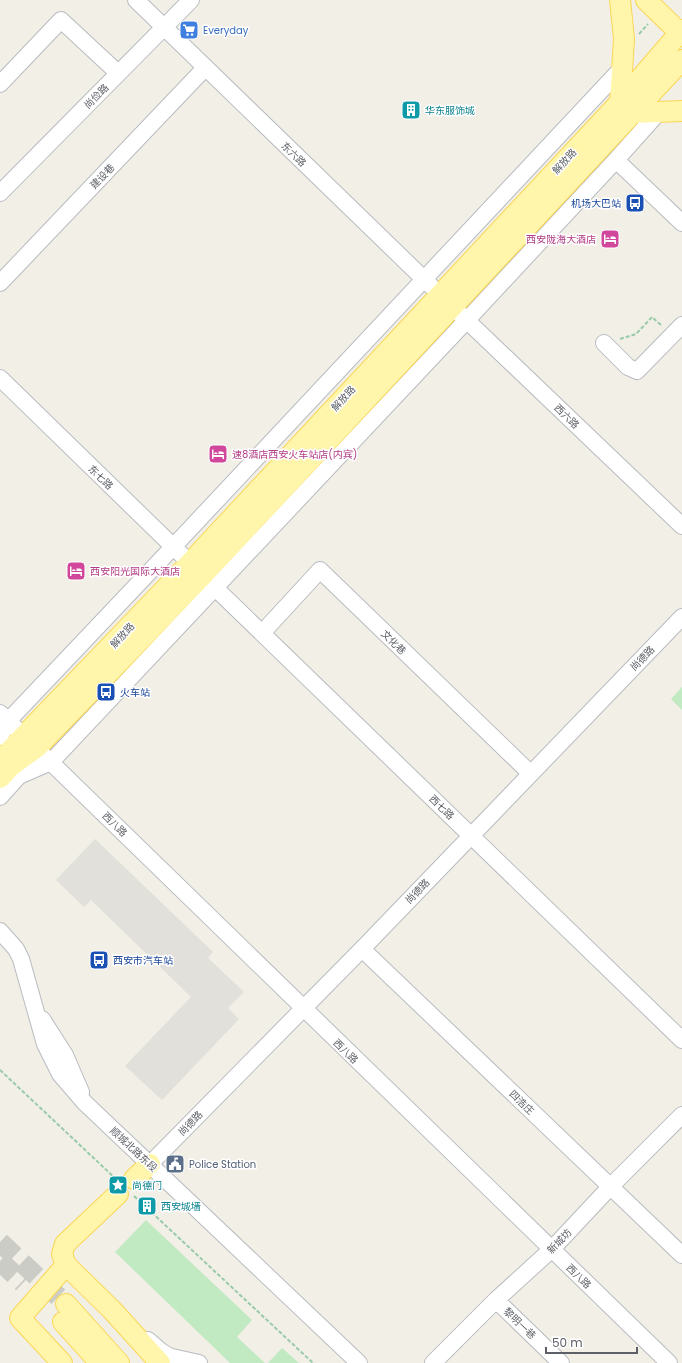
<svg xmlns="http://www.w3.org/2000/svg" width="682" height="1363" viewBox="0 0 682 1363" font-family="Poppins,'Noto Sans SC',sans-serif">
  <rect width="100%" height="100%" fill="#f1efe6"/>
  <!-- industrial -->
  <path fill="#e1e0da" d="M95,839l118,113 -5,6 36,34 -16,16 11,11 -77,81 -37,-34 66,-69 -100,-97 -7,7 -28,-27z"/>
  <!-- green -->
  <path fill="#c1eac3" d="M682,687v23l-11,-11z
    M146,1220l106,100 -15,17 28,26h-35l-115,-111z
    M282,1348l17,15h-31z"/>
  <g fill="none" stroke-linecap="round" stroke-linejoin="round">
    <!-- major-tunnel -->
    <path stroke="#ccccc6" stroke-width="20" stroke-dasharray="20 10" stroke-linecap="butt" d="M0,1242l66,62
      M0,1261l23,22"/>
    <!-- minor casing -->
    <g stroke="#b8bbc0" stroke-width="18">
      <path id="minor" d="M136,0l295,286
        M0,84l61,-64 57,53
        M616,160l66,63
        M0,193l191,-193
        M0,283l205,-215
        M459,313l223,213
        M604,343l24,24 9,4 45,-46
        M0,378l190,185
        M208,581l474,459
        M262,633l58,-63 210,203
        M0,713l669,650
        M0,737l8,-16 165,-174 449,-479
        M19,776l32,-14 416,-442 149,-160 42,-47
        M0,797l19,-21 5,-8
        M0,931l16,18 5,10 24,85 15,30 25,29 274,260
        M362,949l320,306
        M42,1019l23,36 16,37
        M150,1164l212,-215 320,-332
        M496,1300l65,63
        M148,1340l14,12 19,11
        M172,1357l27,6
        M433,1363l63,-63 56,-51 59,-63 71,-71"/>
    </g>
    <!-- major casing -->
    <g stroke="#fbd654" stroke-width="22">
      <path id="major" d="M620,0l4,39 -4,63
        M646,0l36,35
        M632,113l50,-2
        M0,761l190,-198 430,-461 62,-72
        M0,778l11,-12 25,-18 167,-173 479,-515
        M134,1179l16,-15
        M118,1194l-53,50 -3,10 4,11 46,45 48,53
        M66,1304l53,59
        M63,1322l37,41
        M62,1363l-42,-45 46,-53"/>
    </g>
    <!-- path -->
    <path stroke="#99cbaa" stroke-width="2" stroke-dasharray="4 2" stroke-linecap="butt" d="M639,34l9,-10
      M620,339l16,-5 16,-17 10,9
      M0,1070l116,109
      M134,1196l179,167"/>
    <!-- minor -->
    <use href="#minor" stroke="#fff" stroke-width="16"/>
    <!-- major -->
    <use href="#major" stroke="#fff6ac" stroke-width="20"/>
  </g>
  <!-- icons -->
  <defs>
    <g id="supermarket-square" transform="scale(1)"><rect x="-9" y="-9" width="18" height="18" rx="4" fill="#3f7fe0" stroke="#fff"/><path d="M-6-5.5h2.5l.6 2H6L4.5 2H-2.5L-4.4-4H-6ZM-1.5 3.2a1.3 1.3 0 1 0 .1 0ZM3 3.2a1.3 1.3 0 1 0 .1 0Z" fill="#fff"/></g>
    <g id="building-square" transform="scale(1)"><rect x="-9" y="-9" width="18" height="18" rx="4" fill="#0f9aa8" stroke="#fff"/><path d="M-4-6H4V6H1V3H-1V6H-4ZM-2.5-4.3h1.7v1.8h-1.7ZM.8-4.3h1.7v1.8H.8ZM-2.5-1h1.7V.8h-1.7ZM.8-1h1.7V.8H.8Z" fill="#fff"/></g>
    <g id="bus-square" transform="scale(1)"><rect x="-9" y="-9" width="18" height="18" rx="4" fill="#1a4fb4" stroke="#fff"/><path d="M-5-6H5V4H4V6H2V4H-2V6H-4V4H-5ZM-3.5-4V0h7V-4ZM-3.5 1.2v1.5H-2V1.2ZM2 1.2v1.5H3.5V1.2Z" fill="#fff"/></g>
    <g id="hotel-square" transform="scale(1)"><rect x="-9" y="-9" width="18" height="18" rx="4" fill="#d1479c" stroke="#fff"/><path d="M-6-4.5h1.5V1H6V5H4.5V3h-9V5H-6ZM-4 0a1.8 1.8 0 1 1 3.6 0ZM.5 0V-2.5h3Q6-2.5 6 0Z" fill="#fff"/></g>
    <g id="civic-square" transform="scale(1)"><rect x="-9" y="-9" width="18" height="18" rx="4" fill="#5c6f8a" stroke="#fff"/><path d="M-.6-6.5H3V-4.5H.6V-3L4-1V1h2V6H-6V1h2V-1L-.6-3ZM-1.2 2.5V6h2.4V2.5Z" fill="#fff"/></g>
    <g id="sight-square" transform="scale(1)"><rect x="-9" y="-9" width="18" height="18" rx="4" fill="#0f9aa8" stroke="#fff"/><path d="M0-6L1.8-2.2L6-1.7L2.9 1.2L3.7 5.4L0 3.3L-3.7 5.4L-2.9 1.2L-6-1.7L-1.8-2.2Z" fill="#fff"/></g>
  </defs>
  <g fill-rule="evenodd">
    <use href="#supermarket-square" x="189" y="30"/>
    <use href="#building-square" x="411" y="110"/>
    <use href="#bus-square" x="635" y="203"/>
    <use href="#hotel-square" x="610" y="239"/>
    <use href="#hotel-square" x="218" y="454"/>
    <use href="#hotel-square" x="76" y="571"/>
    <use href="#bus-square" x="106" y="692"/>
    <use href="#bus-square" x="99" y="960"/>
    <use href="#civic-square" x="175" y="1164"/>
    <use href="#sight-square" x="118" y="1185"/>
    <use href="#building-square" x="147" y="1206"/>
  </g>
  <g text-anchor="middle" stroke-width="3" stroke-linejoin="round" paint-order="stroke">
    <!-- shop labels -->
    <g font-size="10" fill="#366cbe" stroke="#fff" text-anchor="start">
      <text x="203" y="34">Everyday</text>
    </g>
    <!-- street labels -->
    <g font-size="10" fill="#5d6167" stroke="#fff">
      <text transform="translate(96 96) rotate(-45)" y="4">尚俭路</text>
      <text transform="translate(294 154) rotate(44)" y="4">东六路</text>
      <text transform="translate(564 161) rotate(-47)" y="4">解放路</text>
      <text transform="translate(102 176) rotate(-46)" y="4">建设巷</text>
      <text transform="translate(343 398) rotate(-47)" y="4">解放路</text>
      <text transform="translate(567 416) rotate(44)" y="4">西六路</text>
      <text transform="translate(101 477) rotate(44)" y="4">东七路</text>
      <text transform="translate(122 635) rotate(-47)" y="4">解放路</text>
      <text transform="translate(394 642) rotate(44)" y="4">文化巷</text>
      <text transform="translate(642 658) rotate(-46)" y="4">尚德路</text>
      <text transform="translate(442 807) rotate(44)" y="4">西七路</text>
      <text transform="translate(115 824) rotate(44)" y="4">西八路</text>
      <text transform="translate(417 891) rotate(-46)" y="4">尚德路</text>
      <text transform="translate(346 1051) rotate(44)" y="4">西八路</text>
      <text transform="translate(522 1102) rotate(44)" y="4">四浩庄</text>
      <text transform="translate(190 1123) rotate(-46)" y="4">尚德路</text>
      <text transform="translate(134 1149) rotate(43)" y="4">顺城北路东段</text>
      <text transform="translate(559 1241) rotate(-46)" y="4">新城坊</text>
      <text transform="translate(579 1276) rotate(44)" y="4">西八路</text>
      <text transform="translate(520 1323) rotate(44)" y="4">黎明一巷</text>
    </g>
    <!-- culture labels -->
    <g font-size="10" fill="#0d838f" stroke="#fff" text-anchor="start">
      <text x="425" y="114">华东服饰城</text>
      <text x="132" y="1189">尚德门</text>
      <text x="161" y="1210">西安城墙</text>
    </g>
    <!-- transit labels -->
    <g font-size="10" fill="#164399" stroke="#fff" text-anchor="start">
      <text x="621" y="207" text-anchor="end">机场大巴站</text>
      <text x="120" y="696">火车站</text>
      <text x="113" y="964">西安市汽车站</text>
    </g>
    <!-- hotel labels -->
    <g font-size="10" fill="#b23c85" stroke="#fff" text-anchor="start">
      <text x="596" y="243" text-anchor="end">西安陇海大酒店</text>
      <text x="232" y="458">速8酒店西安火车站店(内宾)</text>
      <text x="90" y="575">西安阳光国际大酒店</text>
    </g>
    <!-- service labels -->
    <g font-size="10" fill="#4e5e75" stroke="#fff" text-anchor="start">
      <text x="189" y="1168">Police Station</text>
    </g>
  </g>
  <!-- scale -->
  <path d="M546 1347v6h91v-6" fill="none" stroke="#5d6167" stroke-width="2"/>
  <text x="552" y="1347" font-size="12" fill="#5d6167" stroke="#ffffff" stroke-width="3" paint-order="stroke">50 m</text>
</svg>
